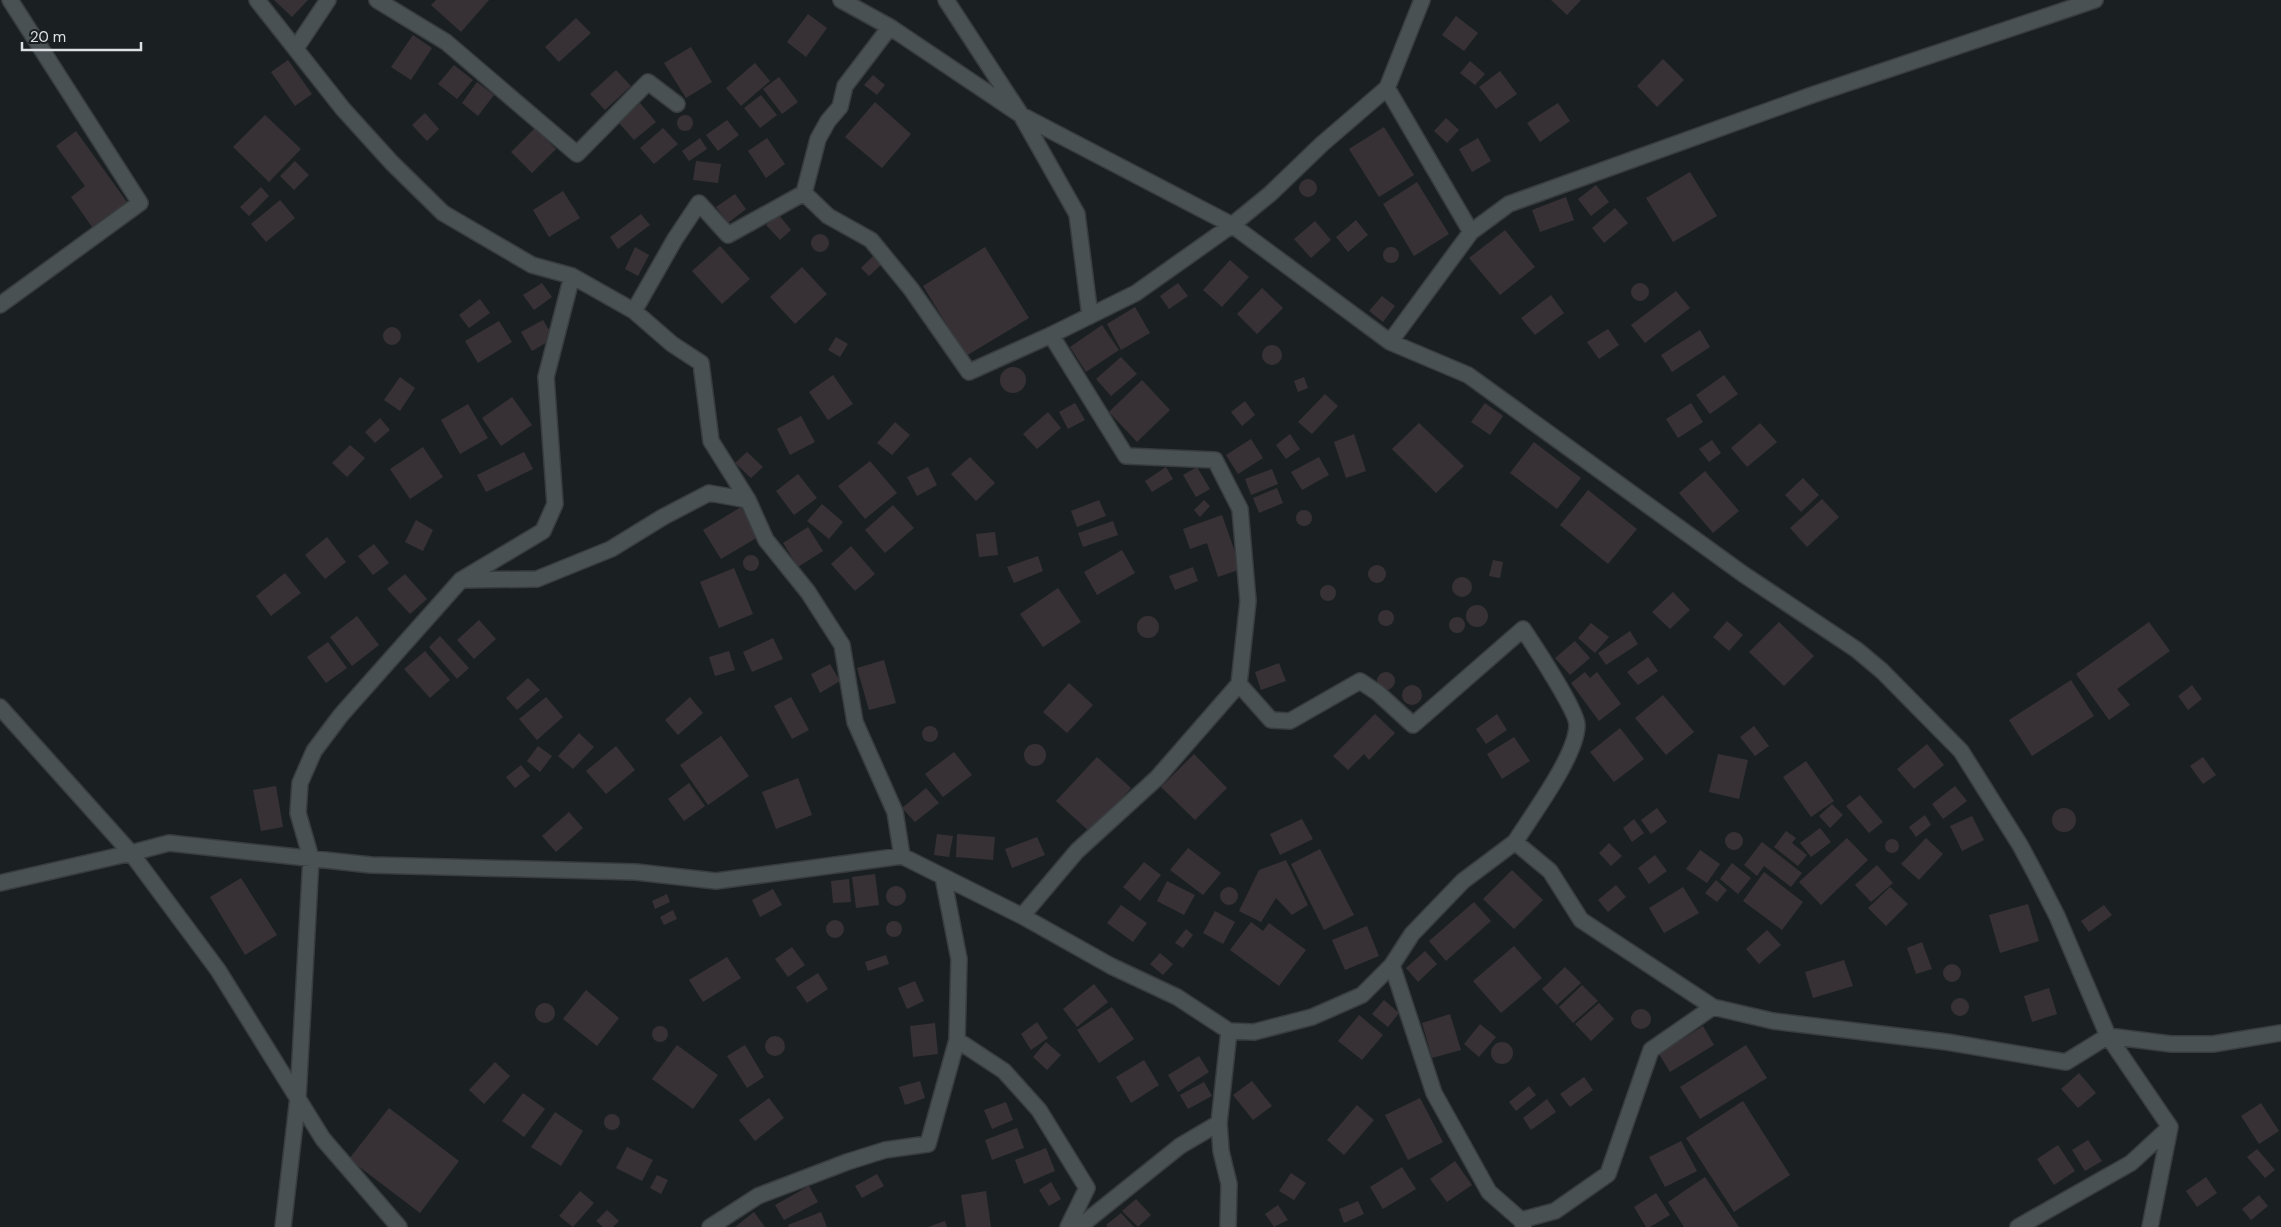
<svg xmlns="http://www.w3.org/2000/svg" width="2281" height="1227" viewBox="0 0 2281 1227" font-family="'DM Sans',sans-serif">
  <rect width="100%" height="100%" fill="#1a2022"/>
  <!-- building -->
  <path fill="#373135" d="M274,0h34l-16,17z
    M436,0h53l-28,32 -30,-27z
    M1551,0h30l-14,15z
    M808,14l19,14 -21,29 -19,-15z
    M1456,16l22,17 -14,18 -22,-16z
    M576,18l15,15 -32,29 -14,-15z
    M413,35l19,13 -21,32 -20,-13z
    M691,47l21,35 -26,16 -22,-35z
    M1663,59l21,21 -27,27 -20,-21z
    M288,60l24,34 -17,12 -24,-34z
    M1470,61l15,13 -10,11 -15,-12z
    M755,63l15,18 -29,25 -15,-18z
    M454,65l19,15 -16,19 -19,-15z
    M616,70l15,16 -26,24 -15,-16z
    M1500,71l17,23 -21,15 -17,-22z
    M873,75l12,10 -8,10 -13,-10z
    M779,77l19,25 -16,12 -19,-25z
    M477,82l17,13 -16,21 -16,-13z
    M761,95l16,20 -17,13 -16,-20z
    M875,102l36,32 -29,34 -37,-31z
    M640,103l16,19 -22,18 -16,-18z
    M1558,103l12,18 -30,21 -13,-19z
    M425,113l14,16 -12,12 -15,-16z
    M677 123a8 8 0 1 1 16 0a8 8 0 1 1-16 0Z
    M265,115l36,34 -32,33 -36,-35z
    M1446,118l13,12 -12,13 -13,-12z
    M727,120l12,15 -21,16 -12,-16z
    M1384,127l30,48 -35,22 -30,-48z
    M535,128l21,21 -24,24 -21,-21z
    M663,128l15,16 -24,20 -14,-16z
    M76,131l51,71 -35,25 -21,-30 14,-11 -29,-40z
    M700,138l7,11 -18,12 -7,-10z
    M767,138l18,26 -19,14 -18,-27z
    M1478,138l13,23 -19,11 -13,-23z
    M295,161l14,14 -15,15 -14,-14z
    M696,161l25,3 -3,19 -25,-3z
    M1690,172l27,44 -44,26 -27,-44z
    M1299 188a9 9 0 1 1 18 0a9 9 0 1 1-18 0Z
    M1417,182l32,52 -35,22 -31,-52z
    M1596,185l13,17 -18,14 -13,-17z
    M261,187l8,9 -20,20 -9,-9z
    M563,191l17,27 -31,19 -16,-27z
    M735,194l11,15 -18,14 -12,-16z
    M1566,197l8,23 -34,12 -8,-22z
    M280,200l15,18 -29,24 -15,-18z
    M1615,208l13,15 -24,20 -12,-15z
    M641,214l9,11 -32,24 -8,-12z
    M778,214l13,16 -11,10 -14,-15z
    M1356,220l12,15 -20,17 -12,-15z
    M1315,221l16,19 -20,18 -17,-19z
    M1505,230l30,37 -35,28 -31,-37z
    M811 243a9 9 0 1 1 18 0a9 9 0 1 1-18 0Z
    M720,246l30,33 -28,25 -30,-33z
    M1383 255a8 8 0 1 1 16 0a8 8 0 1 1-16 0Z
    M635,247l14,8 -11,21 -13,-7z
    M985,247l44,71 -63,38 -43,-70z
    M875,254l8,9 -14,13 -8,-8z
    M1230,260l19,17 -27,30 -19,-17z
    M802,267l25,27 -32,30 -25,-27z
    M1631 292a9 9 0 1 1 18 0a9 9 0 1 1-18 0Z
    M542,283l10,14 -18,13 -11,-15z
    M1178,283l10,13 -19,13 -9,-13z
    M1262,288l21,20 -26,26 -20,-20z
    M1676,291l14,17 -45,35 -14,-18z
    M1551,295l13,18 -29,22 -14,-17z
    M1382,296l13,10 -12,16 -14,-11z
    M480,299l10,14 -21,15 -10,-13z
    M1135,307l15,26 -29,17 -14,-26z
    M543,320l11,18 -22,13 -11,-19z
    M499,321l13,21 -34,21 -13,-22z
    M1102,325l17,25 -33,22 -16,-25z
    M383 336a9 9 0 1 1 18 0a9 9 0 1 1-18 0Z
    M1608,329l11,16 -20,14 -12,-17z
    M1700,330l10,17 -38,25 -11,-17z
    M836,337l12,7 -8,13 -12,-7z
    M1262 355a10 10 0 1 1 20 0a10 10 0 1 1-20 0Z
    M1121,357l16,17 -26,22 -15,-17z
    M1000 380a13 13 0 1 1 26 0a13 13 0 1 1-26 0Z
    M833,375l20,29 -25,16 -19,-28z
    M1724,375l14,19 -28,20 -14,-19z
    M400,377l15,11 -15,23 -16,-11z
    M1304,377l4,11 -10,4 -4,-11z
    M1142,380l28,30 -33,32 -28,-30z
    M1325,394l13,12 -26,28 -14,-12z
    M512,397l20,28 -31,21 -19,-28z
    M1245,401l10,14 -13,11 -11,-14z
    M1075,403l10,17 -17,9 -9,-17z
    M1485,403l18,13 -13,19 -19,-13z
    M1691,403l12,19 -25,16 -12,-19z
    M468,404l20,34 -28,16 -19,-34z
    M1048,412l13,16 -24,21 -14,-15z
    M801,416l14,26 -25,13 -13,-26z
    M380,418l10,12 -15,13 -10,-11z
    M895,422l15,13 -18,20 -15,-12z
    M1419,423l45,43 -28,27 -44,-44z
    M1760,423l17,19 -30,25 -16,-19z
    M1290,434l10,15 -14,10 -10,-14z
    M1354,434l12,37 -20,7 -12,-36z
    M1251,439l12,19 -25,16 -12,-19z
    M1712,440l9,13 -12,9 -10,-13z
    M1534,442l47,36 -24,31 -47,-36z
    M350,445l15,13 -18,19 -15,-14z
    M423,447l20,30 -33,22 -20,-30z
    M524,452l9,17 -47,23 -9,-17z
    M747,452l16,15 -12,11 -16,-15z
    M970,457l25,26 -19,18 -25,-27z
    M1319,457l10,18 -27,15 -11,-18z
    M870,461l27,32 -32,26 -27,-33z
    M928,467l9,18 -20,11 -10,-19z
    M1166,467l7,12 -21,13 -7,-11z
    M1197,467l13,22 -14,8 -13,-22z
    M1272,469l6,15 -27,11 -6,-16z
    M1705,471l34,40 -26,22 -34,-40z
    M798,474l19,24 -23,17 -18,-24z
    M1803,478l16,17 -18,17 -16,-17z
    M1277,488l6,15 -24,10 -6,-15z
    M1588,490l49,39 -29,35 -48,-39z
    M1822,499l17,18 -32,30 -17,-19z
    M1099,500l7,16 -29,11 -6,-16z
    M1204,500l6,6 -10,11 -6,-7z
    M822,504l21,18 -14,17 -22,-18z
    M893,505l21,23 -29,25 -20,-23z
    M741,507l17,30 -37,22 -18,-29z
    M1296 518a8 8 0 1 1 16 0a8 8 0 1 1-16 0Z
    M1222,515l19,54 -23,8 -11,-34 -17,6 -7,-20z
    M416,520l17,10 -10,21 -18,-9z
    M1113,521l5,14 -35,12 -5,-14z
    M808,527l15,24 -25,16 -15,-24z
    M995,532l3,23 -19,2 -3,-23z
    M327,537l19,25 -21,17 -20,-24z
    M374,544l15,19 -16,12 -15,-19z
    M851,546l24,28 -20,17 -24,-27z
    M1122,550l13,23 -38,22 -13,-23z
    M743 563a8 8 0 1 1 16 0a8 8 0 1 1-16 0Z
    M1038,556l5,15 -29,12 -7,-16z
    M1493,560l10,2 -3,16 -11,-2z
    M1368 574a9 9 0 1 1 18 0a9 9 0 1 1-18 0Z
    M1193,567l5,14 -23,9 -6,-14z
    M734,568l19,46 -34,14 -19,-46z
    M285,573l16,20 -30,23 -15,-20z
    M405,574l22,25 -17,15 -23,-25z
    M1452 587a10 10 0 1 1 20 0a10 10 0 1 1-20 0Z
    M1320 593a8 8 0 1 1 16 0a8 8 0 1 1-16 0Z
    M1058,588l23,34 -38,25 -23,-33z
    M1673,592l17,18 -20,19 -18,-17z
    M1466 616a11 11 0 1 1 22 0a11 11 0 1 1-22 0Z
    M1378 618a8 8 0 1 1 16 0a8 8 0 1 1-16 0Z
    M357,616l22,29 -27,21 -22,-29z
    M1137 627a11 11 0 1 1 22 0a11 11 0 1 1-22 0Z
    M1449 625a8 8 0 1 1 16 0a8 8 0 1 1-16 0Z
    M479,620l17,19 -22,20 -17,-19z
    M1727,621l16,14 -14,16 -16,-14z
    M1779,622l35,34 -30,30 -35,-34z
    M2149,622l21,29 -53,38 13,16 -21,15 -33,-46z
    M1591,623l18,14 -14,16 -17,-15z
    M1630,631l8,13 -32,21 -8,-12z
    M440,636l29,32 -12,11 -28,-32z
    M773,638l10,21 -31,13 -9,-20z
    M1575,641l15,17 -20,17 -15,-17z
    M328,642l19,26 -21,15 -19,-26z
    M425,651l25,29 -20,18 -26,-29z
    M729,651l6,19 -20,6 -6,-19z
    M1648,657l10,14 -20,14 -11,-13z
    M884,660l12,43 -27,7 -12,-42z
    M1279,663l7,18 -25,9 -6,-18z
    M830,664l10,17 -20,12 -9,-19z
    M1585,672l5,6 7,-6 24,32 -22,17 -28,-38z
    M1377 681a9 9 0 1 1 18 0a9 9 0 1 1-18 0Z
    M528,678l12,12 -23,20 -11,-12z
    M2071,680l23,36 -62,40 -23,-36z
    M1069,683l24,22 -26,28 -24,-21z
    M2192,685l10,14 -14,11 -10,-14z
    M1402 695a10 10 0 1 1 20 0a10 10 0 1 1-20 0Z
    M1663,695l31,37 -28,23 -31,-37z
    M546,697l17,20 -26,23 -18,-21z
    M690,697l13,16 -25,22 -13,-15z
    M791,697l18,33 -17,9 -18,-33z
    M1375,714l20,19 -26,27 -5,-6 -16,16 -15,-14z
    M1497,714l10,16 -21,14 -10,-15z
    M922 734a8 8 0 1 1 16 0a8 8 0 1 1-16 0Z
    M1754,726l15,20 -14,10 -15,-19z
    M1620,728l24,31 -30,23 -24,-30z
    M579,733l15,14 -21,22 -15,-13z
    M721,736l28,40 -41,29 -28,-40z
    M1514,737l16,24 -28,18 -15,-25z
    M1927,744l17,21 -30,24 -17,-20z
    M1024 755a11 11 0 1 1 22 0a11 11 0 1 1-22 0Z
    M538,746l14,10 -12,16 -13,-11z
    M616,746l19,24 -29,24 -20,-23z
    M954,752l18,23 -29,22 -18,-23z
    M1194,754l33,34 -32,32 -34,-33z
    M1718,754l30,6 -9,39 -30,-7z
    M1097,757l34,31 -40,45 -35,-32z
    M2203,757l13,18 -13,9 -13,-18z
    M1806,761l28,40 -23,16 -28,-40z
    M521,765l9,11 -15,12 -9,-11z
    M798,778l14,37 -36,14 -14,-37z
    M689,783l16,23 -21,15 -16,-22z
    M276,786l7,41 -22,4 -8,-41z
    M1955,786l12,15 -24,18 -11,-15z
    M926,788l13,15 -24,19 -13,-14z
    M1860,795l23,27 -14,11 -23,-27z
    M1832,804l11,11 -13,13 -11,-12z
    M2052 820a12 12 0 1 1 24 0a12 12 0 1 1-24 0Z
    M1657,808l10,14 -16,12 -10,-14z
    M569,812l14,16 -27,24 -14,-16z
    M1925,815l6,10 -15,12 -7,-10z
    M1972,816l12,24 -22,11 -12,-25z
    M1302,819l11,20 -33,16 -10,-21z
    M1634,819l10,14 -12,9 -9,-14z
    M1820,828l11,14 -20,15 -11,-14z
    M1786,831l10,7 -4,5 15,12 -9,11 -24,-19z
    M1725 841a9 9 0 1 1 18 0a9 9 0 1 1-18 0Z
    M937,834l16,2 -4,21 -15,-2z
    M957,834l38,3 -2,23 -37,-3z
    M1037,837l8,18 -33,13 -7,-19z
    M1847,838l21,22 -47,45 -22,-23z
    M1926,838l17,16 -24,26 -18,-16z
    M1885 846a7 7 0 1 1 14 0a7 7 0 1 1-14 0Z
    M1762,842l40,31 -11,14 -27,-21 -7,10 -13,-11z
    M1609,843l13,13 -11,10 -12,-13z
    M1188,848l33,25 -18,22 -33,-25z
    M1320,849l34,66 -30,15 -33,-66z
    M1700,850l20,14 -13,19 -21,-14z
    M1655,855l12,16 -18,13 -11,-16z
    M1286,860l22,45 -16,10 -16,-17 -15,24 -22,-11 20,-41z
    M1144,862l17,13 -21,26 -17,-14z
    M1732,863l19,15 -13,16 -18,-15z
    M1877,865l16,18 -22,19 -16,-17z
    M1512,870l31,30 -29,29 -31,-30z
    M1764,872l39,30 -21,28 -39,-29z
    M875,874l4,31 -23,3 -4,-31z
    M241,878l36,57 -32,20 -35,-58z
    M849,879l2,23 -18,1 -2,-22z
    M1716,880l11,10 -10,12 -12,-9z
    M1167,881l28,14 -11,20 -27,-14z
    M1616,885l10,12 -18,15 -10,-12z
    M886 896a10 10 0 1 1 20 0a10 10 0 1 1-20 0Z
    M1220 896a9 9 0 1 1 18 0a9 9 0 1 1-18 0Z
    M1683,887l16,26 -35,20 -15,-25z
    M1890,887l18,17 -22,22 -18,-18z
    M773,889l9,16 -22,12 -8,-17z
    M667,894l3,8 -15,7 -3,-8z
    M1474,902l17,19 -45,40 -17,-20z
    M2028,904l11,37 -39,12 -11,-38z
    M1121,905l26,18 -14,19 -26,-19z
    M2104,905l8,10 -23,17 -8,-11z
    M673,910l4,9 -13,6 -4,-8z
    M1215,911l20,11 -12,22 -20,-11z
    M826 929a9 9 0 1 1 18 0a9 9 0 1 1-18 0Z
    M886 929a8 8 0 1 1 16 0a8 8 0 1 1-16 0Z
    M1251,922l12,9 6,-8 37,27 -27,36 -49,-36z
    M1367,926l12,30 -34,14 -13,-30z
    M1186,929l7,6 -10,13 -8,-5z
    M1767,930l14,15 -22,19 -13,-15z
    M1922,942l10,27 -16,5 -9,-26z
    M1514,946l28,32 -41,35 -28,-32z
    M792,947l13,18 -17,12 -13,-18z
    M1425,951l12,13 -19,18 -12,-14z
    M1160,953l13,11 -10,11 -13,-11z
    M886,955l3,9 -21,7 -3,-9z
    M727,957l14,21 -38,24 -14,-22z
    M1844,960l9,26 -40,12 -8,-26z
    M1943 973a9 9 0 1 1 18 0a9 9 0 1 1-18 0Z
    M1565,967l16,16 -24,22 -15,-16z
    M818,973l10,16 -21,14 -11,-16z
    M915,981l9,20 -17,8 -9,-21z
    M1094,984l14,18 -31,25 -14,-18z
    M1582,985l16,16 -25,22 -14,-16z
    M2049,988l8,26 -25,8 -8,-26z
    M586,990l33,28 -22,28 -34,-27z
    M1951 1007a9 9 0 1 1 18 0a9 9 0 1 1-18 0Z
    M1384,1000l15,13 -11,14 -16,-13z
    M1599,1003l15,16 -23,22 -16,-17z
    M535 1013a10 10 0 1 1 20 0a10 10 0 1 1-20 0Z
    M1112,1007l22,32 -35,24 -22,-33z
    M1631 1019a10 10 0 1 1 20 0a10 10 0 1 1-20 0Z
    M1450,1014l11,36 -29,8 -10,-35z
    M1359,1015l24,20 -21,25 -24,-19z
    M1037,1022l11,16 -17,12 -10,-16z
    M935,1023l3,31 -25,3 -3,-31z
    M1480,1024l16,13 -17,20 -15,-13z
    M652 1034a8 8 0 1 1 16 0a8 8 0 1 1-16 0Z
    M1703,1026l11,19 -44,27 -11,-18z
    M765 1046a10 10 0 1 1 20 0a10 10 0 1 1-20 0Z
    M1491 1053a11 11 0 1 1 22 0a11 11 0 1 1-22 0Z
    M1046,1042l15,13 -14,15 -14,-13z
    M677,1045l41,30 -25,34 -41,-30z
    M745,1045l19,32 -17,11 -20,-32z
    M1746,1045l21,33 -67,41 -20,-32z
    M1199,1056l10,16 -31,20 -10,-17z
    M1144,1060l15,25 -28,18 -15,-26z
    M495,1062l15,14 -26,28 -15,-14z
    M2079,1073l17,20 -18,15 -17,-19z
    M1584,1077l9,13 -23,17 -10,-13z
    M920,1081l5,17 -20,7 -6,-18z
    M1252,1081l20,25 -19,14 -20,-25z
    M1204,1082l8,14 -24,13 -8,-14z
    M1529,1086l7,9 -20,16 -7,-9z
    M523,1093l22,16 -21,28 -22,-16z
    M769,1098l15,20 -29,23 -16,-21z
    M1420,1098l23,44 -35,18 -23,-45z
    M1547,1099l9,13 -25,18 -8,-12z
    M1743,1101l47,74 -56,37 -48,-74z
    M1006,1102l7,18 -21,9 -8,-19z
    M2261,1103l18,28 -20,13 -18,-28z
    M1357,1105l17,15 -30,35 -17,-15z
    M389,1108l70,53 -39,52 -71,-54z
    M555,1112l28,19 -22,35 -30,-19z
    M604 1122a8 8 0 1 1 16 0a8 8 0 1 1-16 0Z
    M1017,1128l7,20 -32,12 -7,-20z
    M2088,1140l14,21 -17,10 -13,-21z
    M1681,1141l16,30 -32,16 -16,-30z
    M2058,1145l17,26 -21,14 -17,-26z
    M627,1147l26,13 -11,21 -26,-13z
    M1046,1148l9,23 -31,13 -9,-24z
    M2257,1149l18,21 -10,8 -18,-21z
    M1455,1161l17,24 -25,17 -17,-23z
    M1402,1167l14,22 -33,20 -13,-22z
    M1291,1173l15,10 -12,17 -15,-9z
    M877,1174l7,12 -22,12 -7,-12z
    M657,1175l11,5 -7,14 -11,-6z
    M1705,1177l34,50h-55l-16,-25z
    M2206,1177l11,16 -20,14 -11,-16z
    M1051,1182l10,17 -12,7 -10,-16z
    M809,1186l9,16 -34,18 -9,-15z
    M580,1191l14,12 -21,24 -14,-11z
    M986,1191l5,36h-25l-5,-32z
    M1656,1193l14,22 -20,12h-4l-12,-20z
    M2259,1195l9,11 -17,14 -9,-11z
    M1136,1199l15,16 -13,12 -16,-16z
    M1358,1201l6,13 -20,9 -5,-14z
    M1278,1205l10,15 -14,7 -9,-13z
    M607,1210l12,11 -6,6h-10l-7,-6z
    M754,1212l11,15h-30z
    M821,1212l6,15h-38l-1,-2z
    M1121,1213l13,14h-26l-2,-2z
    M945,1221l2,6h-19z"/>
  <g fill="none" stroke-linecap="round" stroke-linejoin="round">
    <!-- street casing -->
    <g stroke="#393d3f" stroke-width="18">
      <path id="street" d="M257,0l86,109 49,54 51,50 89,52 40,11 62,35 38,33 29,19 10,78 37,59 18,40 42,52 34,53 13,77 40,90 7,44
        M377,0l69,42 131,112 71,-72 29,22
        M841,0l49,27 131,88 211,110 158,117 78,33 275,199 114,76 25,21 79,80 59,94 15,28 22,43 51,120 62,91 -20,100
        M946,0l75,115 56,99 13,102
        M296,48l32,-48
        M1387,88l84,144
        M804,193l14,-54 10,-18 12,-14 5,-21 45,-59
        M0,305l140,-102 -130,-203
        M634,311l41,-72 24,-36 29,32 76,-42 24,23 43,24 40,49 58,83 82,-37 85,-42 96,-68 38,-31 52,-50 65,-56 35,-88
        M1390,342l81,-110 38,-28 303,-109 283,-95
        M463,580l74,-1 74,-30 52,-32 46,-24 39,7
        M1239,684l32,36 19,1 70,-40 18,12 35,32 110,-96c10,15 54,82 54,96 0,30 -45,90 -62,117
        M0,707l131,146 -131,30
        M1022,916l55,-65 80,-73 82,-94 9,-83 -8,-92 -25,-49 -89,-4 -75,-121
        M1392,965l42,128 55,99 32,28 3,7
        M957,1040l47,31 35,39 48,78 -19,39
        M1521,1220l34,-9 53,-37 43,-124 62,-43
        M283,1227l15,-130 13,-239 -13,-45 2,-30 14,-32 27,-36 120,-135 82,-49 12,-27 -9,-127 26,-101
        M399,1227l-76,-88 -105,-169 -87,-117 38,-10 202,22 265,7 80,9 186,-25 120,60 89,50 66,31 52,34 25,1 58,-15 50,-22 30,-30 20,-31 51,-53 52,-39 35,29 31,49 132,87 60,14 174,21 119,20 42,-26 63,8h42l68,-11
        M710,1227l48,-31 89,-34 38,-12 43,-6 29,-104 2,-81 -16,-82
        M1079,1227l101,-81 39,-23
        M1228,1227l1,-43 -8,-33 -2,-28 10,-92
        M2018,1227l113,-64 39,-36"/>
    </g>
    <!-- street -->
    <use href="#street" stroke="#4a5153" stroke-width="15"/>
  </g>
  <!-- scale -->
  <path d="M22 42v8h119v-8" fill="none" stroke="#dce0e2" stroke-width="2.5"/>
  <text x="30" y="42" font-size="15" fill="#dce0e2" stroke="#1a2022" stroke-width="4" paint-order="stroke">20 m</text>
</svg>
